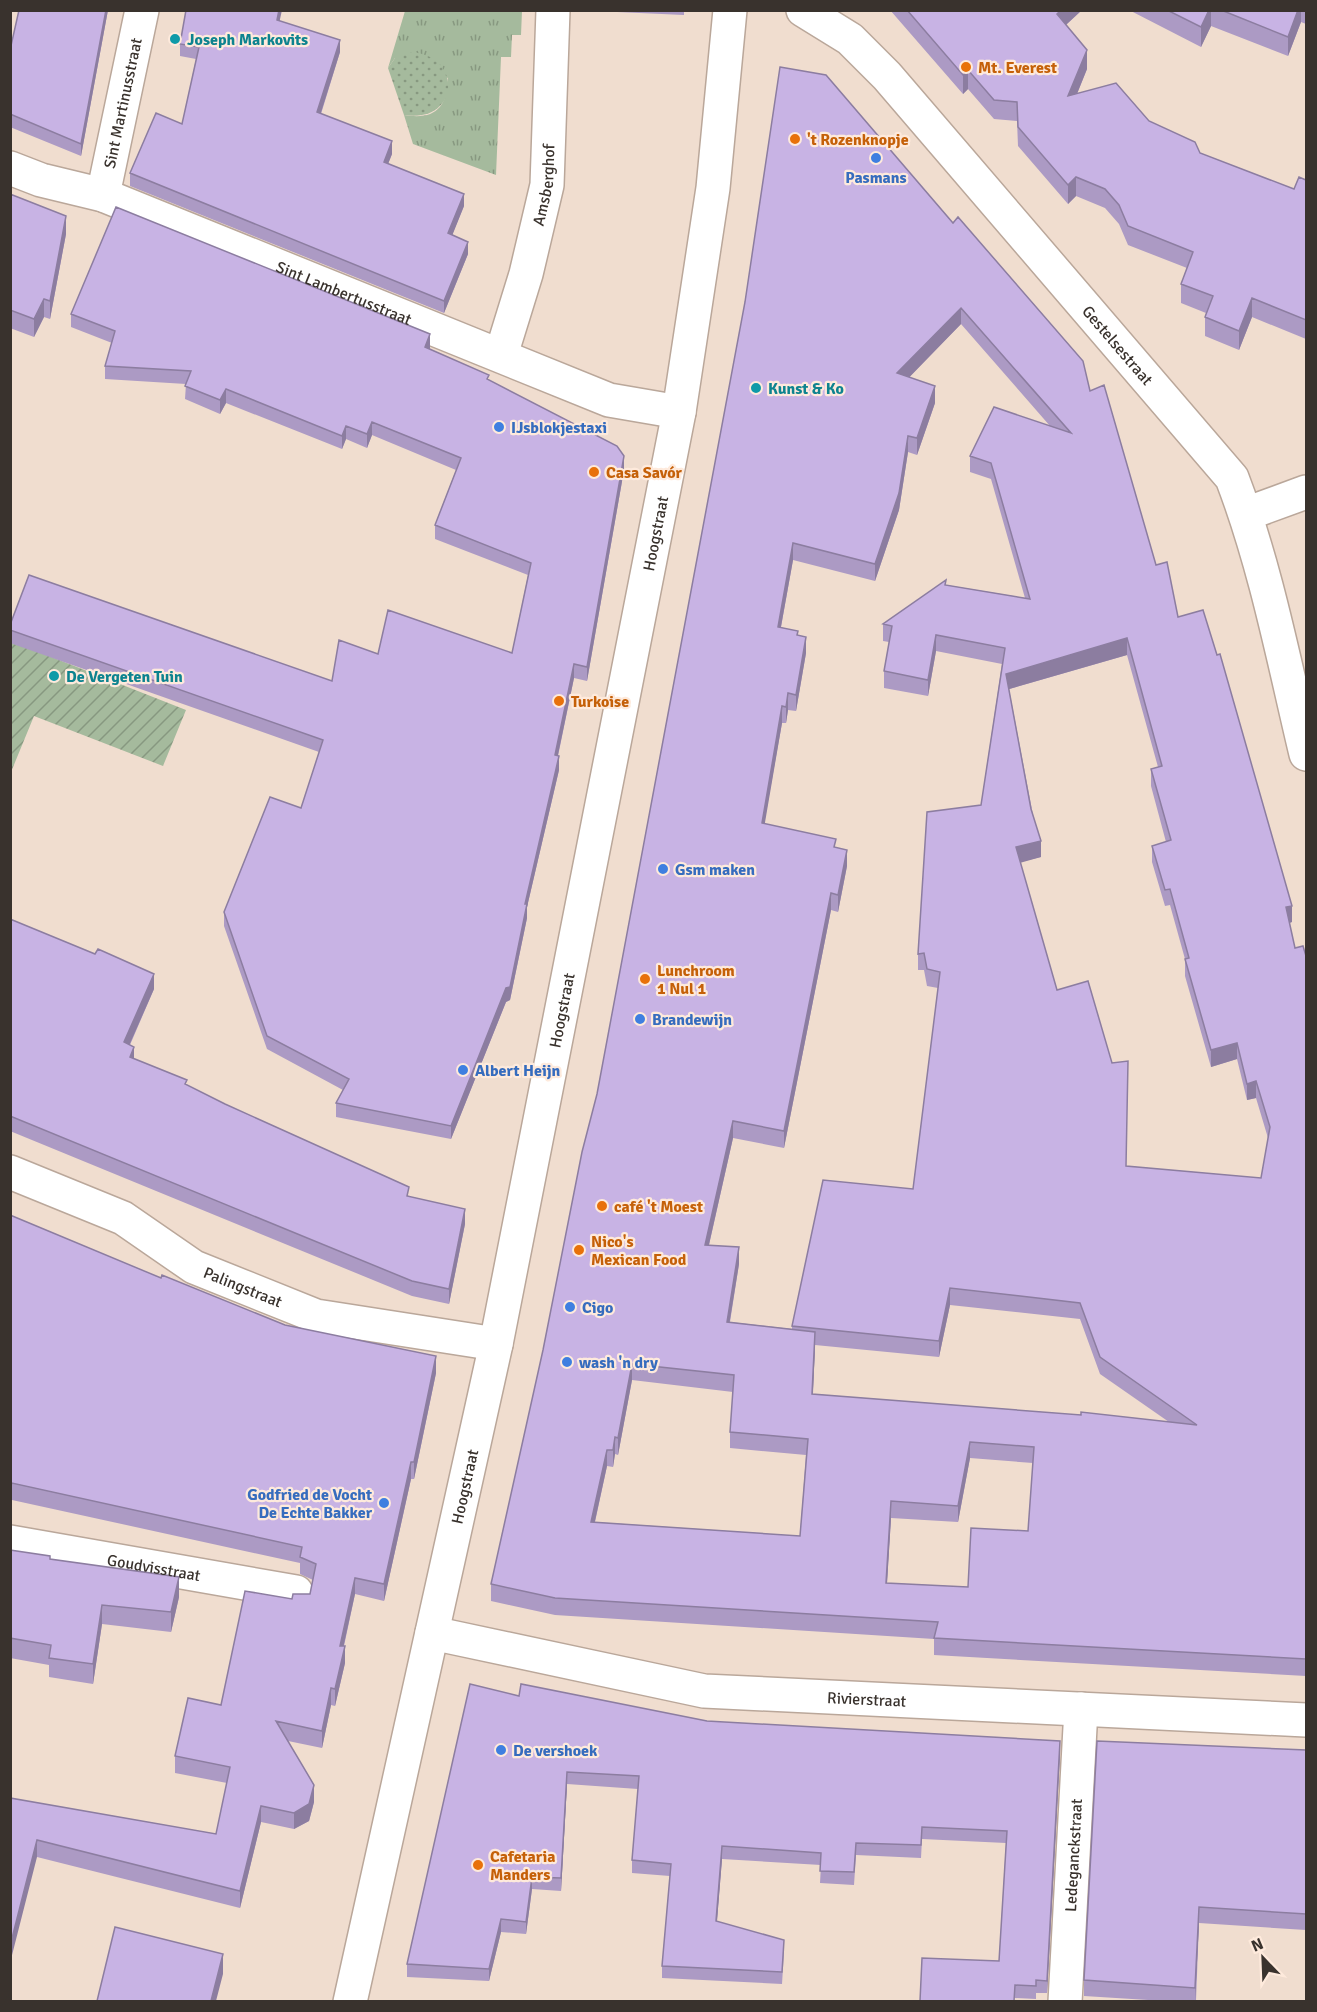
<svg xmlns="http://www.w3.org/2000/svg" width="1317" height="2012" viewBox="0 0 1317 2012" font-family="Signika,sans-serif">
  <defs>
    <pattern id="grass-tufts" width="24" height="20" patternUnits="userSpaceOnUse" patternTransform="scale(1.5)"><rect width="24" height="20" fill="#a5ba9d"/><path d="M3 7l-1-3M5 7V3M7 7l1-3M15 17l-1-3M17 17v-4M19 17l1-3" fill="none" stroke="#879880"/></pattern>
    <pattern id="park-dots" width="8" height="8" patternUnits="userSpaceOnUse" patternTransform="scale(1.5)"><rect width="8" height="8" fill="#a5ba9d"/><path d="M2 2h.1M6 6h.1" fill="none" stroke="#879880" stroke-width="1.8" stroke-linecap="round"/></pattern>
    <pattern id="garden-furrows" width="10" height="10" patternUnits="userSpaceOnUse" patternTransform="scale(1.5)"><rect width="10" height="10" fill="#a5ba9d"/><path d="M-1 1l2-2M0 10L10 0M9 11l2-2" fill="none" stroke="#879880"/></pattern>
  </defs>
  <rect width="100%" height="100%" fill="#f0ddcf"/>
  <!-- grass -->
  <path fill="url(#grass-tufts)" d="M405,11h117l-1,24h-9l-1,22h-10l-5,118 -83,-31 -9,-29c30,5 43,-6 44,-37l-53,-20 -7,10z"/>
  <!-- park -->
  <path fill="url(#park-dots)" d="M409,52c55,2 51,72 -5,63l-16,-47 7,-10z"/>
  <!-- garden -->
  <path fill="url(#garden-furrows)" d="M11,641l175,69 -23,56 -129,-50 -23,56z"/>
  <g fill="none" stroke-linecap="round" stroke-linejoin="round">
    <!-- street casing -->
    <g stroke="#baa79a" stroke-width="36">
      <g id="street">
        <path id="s1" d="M10,168l31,12 62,15 506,205 70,12"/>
        <path id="s2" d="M103,195l39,-185"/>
        <path id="s3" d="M501,355l25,-81 21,-89 6,-175"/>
        <path d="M1246,514l60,-22"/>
        <path id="s4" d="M10,1172l113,46 71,49 122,49 180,28"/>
        <path id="s5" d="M10,1542l286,50"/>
        <path id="s6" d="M432,1633l272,58 602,29"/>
        <path id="s7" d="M1065,2002l16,-293"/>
      </g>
    </g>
    <!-- secondary casing -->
    <g stroke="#baa79a" stroke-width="36">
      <g id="secondary">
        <path id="s8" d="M803,10l47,29 37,37 345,402c34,89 52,184 74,276"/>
        <path id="s9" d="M350,2002l146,-658 183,-932 34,-224 17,-178"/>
      </g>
    </g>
    <!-- street -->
    <use href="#street" stroke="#fff" stroke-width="33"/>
    <!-- secondary -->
    <use href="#secondary" stroke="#fff" stroke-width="33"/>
  </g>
  <!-- wall -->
  <path fill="#ac9ac4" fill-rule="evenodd" d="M108,10l-27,146 -71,-29v-77z
    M617,10h67v5l-67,-3z
    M890,10h192l-16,15 21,44 -10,25 72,27 51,32 94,36 12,-9v159l-54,-22 -13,33 -34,-14v-19l1,-4 -25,-10v-19l6,-16 -59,-23 -9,-21 -14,-16 -29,-12 -8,8 -50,-58 -1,-25 -23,-2 -26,-30 -5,5z
    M1129,10h177v14l-5,-2 -13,34 -77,-30 -10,21z
    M280,21l60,31 -19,62 71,40 -4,10 76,42 -12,29 16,19 -24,59 -314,-127v-13l52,-49 14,-65 -16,-3v-12z
    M780,67l310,324 66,174 22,52 114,305 -3,1 6,25 11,8v720l-372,-21v-16l-379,-24 -64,-14v-17l52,-234 54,-256 148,-792zM961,324l89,102 -80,30v16l21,7 34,119 -79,-13 -63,39v17l6,1 -5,29v17l44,8 8,-45 66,13 -21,141 -63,149v16h6l3,16 11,2 -25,201 -121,137v3l-62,-7 9,-58 -30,-19 24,-107 51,10 47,-238 7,2 9,-46 -11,-18 -72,-24 18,-101h4l2,-13 8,1 10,-58 -8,-18 -17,-8 12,-67 82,21 24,-71 9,-58 9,3 18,-52 -26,-26zM1127,655l31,112 -7,2v17l15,56 -14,4v16l13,44 5,-1 15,54v17l26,91 26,-8 10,41 9,-2 12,40 -7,40 -135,-12 -69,-176 -37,-128 21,-5 -32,-168zM950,1305l130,14 20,55 69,48 -356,-28 2,-49 124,12zM632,1380l101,12 -3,40v16l76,7 -6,81 -205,-14 12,-56 6,1 2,-13 3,1zM970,1458l63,5 -5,68 -60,56 -81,-4 4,-65 67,4z
    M10,194l56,40 -16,85 -6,-2 -10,20 -24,-9z
    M71,314l359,34v1l59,31 135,90 -37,211 -13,-3 -16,78 1,14 -32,137v11l-17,82 -4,2 -55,137 -115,-22v-14l7,-13 -76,-41 -43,-123v-14l77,-104 18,-56 -309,-109v-18l322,56 46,-27 134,-1 16,-78 -93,-36v-14l21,-55 -84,-35 -5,13 -21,-9 -4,10 -116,-46 -6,11 -35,-15 1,-15 -81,-5v-13l7,-23 -41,-16z
    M10,919l144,70 -24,56 4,14 331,165 -16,80 -37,-8 -402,-165z
    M10,1215l151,63 124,47 151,48 -22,106h-3l-27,122 -29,-7 -11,52 1,17 -10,43 -4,-1 -9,43 -34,-7 26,61 -5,19 -15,8 -33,-7 -21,86 -203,-51 -27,-59 206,36 11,-51 -52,-10v-17l46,-51 71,-106 18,-5 3,-14 -13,-6v-11l-288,-63 -2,5z
    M10,1550l40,9 129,38 -8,35 -69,-8 -9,60 -44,-7v-12l-39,-7z
    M519,1696l188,25 353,33 -13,239h-11v6l-21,-1 -16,-37 7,-118 -84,-4 -1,19 -65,-3 -2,30 -34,-2 1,-18 -99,-6 -5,62 67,31 -2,32 -120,-6v-12l8,-90 -38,-3v-13l6,-71 -71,-5 -6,107 -29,-2 -6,45 -25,-2 -12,49 -82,-4v-13z
    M1306,1750v180l-107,-7 -3,78h-32l-80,-5v-16z"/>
  <!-- shaded-wall -->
  <path fill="#8c7da0" d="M106,10h2l-27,146v-12z
    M279,10h3l-5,23v-13z
    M1061,10h21l-25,23v-19z
    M1209,10h2v16l-10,21v-20z
    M1298,10h3v12l-13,34v-19z
    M340,40v12l-23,73v-13z
    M1087,50v19l-19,47v-20z
    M968,70v19l-5,5v-19z
    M392,141v13l-8,20v-12z
    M1076,177v19l-8,8v-19z
    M464,194v12l-16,40v-13z
    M66,216v18l-16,85v-18z
    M468,242v12l-24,59v-12z
    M1252,298v19l-13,33v-19z
    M44,299v18l-10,20v-18z
    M961,308v16l-64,66v-17z
    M430,334v14l-5,13v-14z
    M935,386v17l-18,52v-17z
    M226,389v14l-6,11v-14z
    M372,422v13l-5,13v-14z
    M346,426v13l-4,10v-13z
    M908,436v16l-9,58 -24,71v-17z
    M624,456v14l-37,211v-14z
    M793,543v17l-15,83v-16z
    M936,635v16l-8,45v-16z
    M806,637v16l-10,58v-16z
    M1127,638v17l-121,35v-16z
    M574,664v14l-19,91v-14z
    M788,693v17l-2,13v-16z
    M782,706v17l-20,117v-17z
    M559,756v14l-32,137v11l-17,82 -4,2 -55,137v-13l74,-222z
    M1041,841v16l-25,7v-17z
    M847,850v16l-9,46v-17z
    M831,893v17l-47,238v-17z
    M1292,906v16l-6,2v-17z
    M154,974v15l-30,68v-15z
    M1237,1043v16l-26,8v-17z
    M134,1047v15l-4,-5z
    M1256,1081v17l-9,2v-16z
    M733,1121v17l-28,124v-17z
    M465,1209v15l-16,80v-15z
    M739,1247v17l-12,74v-16z
    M950,1288v17l-11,52v-16z
    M815,1332v16l-3,63v-17z
    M436,1356v17l-22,106v-17z
    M632,1364v16l-14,75v-17z
    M615,1437v17l-2,13v-17z
    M970,1442v16l-12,64v-16z
    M607,1450v16l-16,73v-17z
    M411,1462v17l-27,122v-17z
    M12,1483v17l-2,5v-17z
    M891,1501v17l-5,82v-17z
    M179,1577v20l-8,35v-20z
    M355,1578v16l-15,68v-16z
    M102,1605v19l-9,60v-20z
    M345,1646v17l-10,43v-17z
    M331,1688v17l-9,43v-17z
    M1060,1741v13l-13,239v-12z
    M567,1772v12l-6,107v-13z
    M314,1785v17l-5,19 -15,8v-16z
    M261,1806v16l-21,86v-17z
    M37,1840v17l-27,106v-17z
    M722,1846v13l-6,74v-12z
    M532,1877v12l-6,45v-12z
    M1199,1907v16l-4,78v-13z
    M501,1919v13l-12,49v-12z
    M223,1954v20l-7,27h-5z"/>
  <!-- building -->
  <path fill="#c8b3e4" stroke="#8c7da0" stroke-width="1.5" fill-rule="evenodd" d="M19,10h87l-25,134 -71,-30v-64z
    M186,10h93l-2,10 63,20 -23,72 75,29 -8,21 80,32 -16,39 20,9 -24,59 -314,-128 26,-60 26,11 17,-77 -19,-3z
    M907,10h154l-4,4 30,36 -19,46 48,-13 33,38 46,21 5,11 94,36 5,-12 7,3v140l-54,-22 -13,33 -34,-14 8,-21 -32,-12 12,-32 -65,-26 -9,-21 -14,-16 -29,-12 -8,8 -50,-58 -1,-25 -23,-2 -26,-30 -5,5z
    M1167,10h42l-8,17z
    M1221,10h77l-10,27z
    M780,67l46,8 127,148 5,-6 125,144 7,30 14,-6 52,180 11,-3 11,55 25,-7 14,45 3,-1 72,252 -6,1 9,41 8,-2 3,10v703l-372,-21 4,-16 -383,-24 -64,-14 52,-234 39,-198 15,-58 148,-792zM961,308l110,125 -77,-26 -24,49 21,7 39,136 -85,-14 1,-5 -63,44 9,2 -8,45 44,9 8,-45 69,13 -24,157 -54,7 -9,142 6,-1 3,16 13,3 -27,217 -90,-9 -31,146 147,15 11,-53 130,15 20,54 97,68 -116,-13v3l-269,-21 3,-62 -88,-10 12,-75 -34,-2 28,-124 51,10 47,-238 7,2 9,-45 -13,-3 2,-8 -74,-16 20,-117 4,1 2,-14 8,2 10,-58 -9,-2 1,-4 -20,-4 15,-84 82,21 24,-71 9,-57 9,2 18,-52 -38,-13zM1127,638l35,128 -11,3 20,71 -19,6 13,44 5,-1 19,69 -4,1 26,91 26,-7 10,41 9,-3 14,46 -9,51 -135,-12 2,-105 -16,2 -24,-82 -31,9 -41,-143 25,-6 -10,-32 -25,-135zM632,1364l102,11 -4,57 78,7 -8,97 -209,-14 16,-72h6l2,-13 3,1zM970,1442l64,5 -6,84 -57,-3 -3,59 -82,-4 5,-82 67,5z
    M10,194l56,22 -16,85 -6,-2 -10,20 -24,-9z
    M116,207l314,127 -5,13 64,28 -2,4 130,67 7,10 -37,211 -13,-3 -19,91 4,1 -34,148h2l-17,83 -4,1 -55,138 -115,-23 13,-24 -82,-43 -43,-124 46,-115 31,11 22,-68 -313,-110v-5l19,-50 303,106 7,-41 39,14 10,-44 124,43 19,-90 -96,-38 26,-67 -89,-36 -5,12 -21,-8 -4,10 -116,-47 -6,11 -35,-14 6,-15 -86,-5 10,-35 -44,-17z
    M10,919l85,35 3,-5 56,25 -30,68 10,5 -4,10 57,23 -2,4 40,20 184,83 -2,9 58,13 -16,80 -37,-8 -402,-165z
    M10,1215l151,63 1,-3 123,50 151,31 -22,106h-3l-27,122 -29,-6 -15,68h5l-10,43 -4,-1 -9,43 -46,-10 38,64 -5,19 -15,9 -33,-7 -21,85 -203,-51 -27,106v-148l206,36 14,-67 -55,-11 13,-58 33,7 24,-114 47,8 1,-5h17l6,-30 -16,-7 2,-10 -290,-64 -2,5z
    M10,1550l40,6v3l129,18 -8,35 -69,-7 -9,59 -44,-6 2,-13 -41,-7z
    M470,1684l49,12 2,-12 186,37 353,20 -13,240 -11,-1v6l-21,-1 -1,16h-94l2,-43 77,3 8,-130 -85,-4 -1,18 -65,-2 -2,29 -34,-1 1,-18 -99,-7 -6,75 68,19 -2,32 -120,-6 9,-102 -39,-4 7,-84 -72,-4 -6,106 -29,-1 -6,45 -25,-3 -12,50 -82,-5z
    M1097,1741l209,9v164l-107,-7 -4,81 -111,-8z
    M115,1927l108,27 -12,47h-114z"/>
  <!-- markers -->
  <g fill="#0f9aa8" stroke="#feeadc" stroke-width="2">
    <circle cx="175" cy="39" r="6"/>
    <circle cx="756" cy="388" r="6"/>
    <circle cx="54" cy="676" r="6"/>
  </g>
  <g fill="#e8710a" stroke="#feeadc" stroke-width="2">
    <circle cx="966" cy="67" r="6"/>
    <circle cx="795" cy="139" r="6"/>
    <circle cx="594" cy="472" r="6"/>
    <circle cx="559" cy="701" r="6"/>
    <circle cx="645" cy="979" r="6"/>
    <circle cx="602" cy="1206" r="6"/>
    <circle cx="579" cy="1250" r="6"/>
    <circle cx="478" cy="1865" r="6"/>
  </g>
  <g fill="#3f7fe0" stroke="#feeadc" stroke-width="2">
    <circle cx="876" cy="158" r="6"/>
    <circle cx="499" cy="427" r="6"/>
    <circle cx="663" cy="869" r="6"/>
    <circle cx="640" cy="1019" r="6"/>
    <circle cx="463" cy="1070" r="6"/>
    <circle cx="570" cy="1307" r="6"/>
    <circle cx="567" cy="1362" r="6"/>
    <circle cx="384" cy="1503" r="6"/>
    <circle cx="501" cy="1750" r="6"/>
  </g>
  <g text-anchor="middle" stroke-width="4.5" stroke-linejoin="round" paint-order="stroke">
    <!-- culture labels -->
    <g font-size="16" font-weight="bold" fill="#0d838f" stroke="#feeadc" text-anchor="start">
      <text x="187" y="45">Joseph Markovits</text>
      <text x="768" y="394">Kunst &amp; Ko</text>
      <text x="66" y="682">De Vergeten Tuin</text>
    </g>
    <!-- food labels -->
    <g font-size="16" font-weight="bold" fill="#c56008" stroke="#feeadc" text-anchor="start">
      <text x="978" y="73">Mt. Everest</text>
      <text x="807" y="145">'t Rozenknopje</text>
      <text x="606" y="478">Casa Savór</text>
      <text x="571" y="707">Turkoise</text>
      <text x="657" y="976">Lunchroom<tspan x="657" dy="18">1 Nul 1</tspan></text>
      <text x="614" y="1212">café 't Moest</text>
      <text x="591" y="1247">Nico's<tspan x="591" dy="18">Mexican Food</tspan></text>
      <text x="490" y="1862">Cafetaria<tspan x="490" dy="18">Manders</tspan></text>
    </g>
    <!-- street labels -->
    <g font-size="16" fill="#39322d" stroke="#feeadc">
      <text dy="6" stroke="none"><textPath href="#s2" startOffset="94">Sint Martinusstraat</textPath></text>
      <text dy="6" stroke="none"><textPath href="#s3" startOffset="176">Amsberghof</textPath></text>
      <text dy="6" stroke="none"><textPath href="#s1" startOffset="357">Sint Lambertusstraat</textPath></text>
      <text dy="6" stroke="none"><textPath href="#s8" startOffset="462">Gestelsestraat</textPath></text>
      <text dy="6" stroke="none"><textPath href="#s9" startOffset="1500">Hoogstraat</textPath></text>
      <text dy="6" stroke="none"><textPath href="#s9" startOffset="1014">Hoogstraat</textPath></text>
      <text dy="6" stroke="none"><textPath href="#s4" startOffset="261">Palingstraat</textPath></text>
      <text dy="6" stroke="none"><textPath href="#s9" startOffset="528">Hoogstraat</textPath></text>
      <text dy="6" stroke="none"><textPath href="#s5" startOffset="146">Goudvisstraat</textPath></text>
      <text dy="6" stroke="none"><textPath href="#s6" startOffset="441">Rivierstraat</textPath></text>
      <text dy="6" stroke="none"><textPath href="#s7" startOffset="147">Ledeganckstraat</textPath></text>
    </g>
    <!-- shop labels -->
    <g font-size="16" font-weight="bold" fill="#366cbe" stroke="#feeadc" text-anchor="start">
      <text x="876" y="183" text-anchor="middle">Pasmans</text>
      <text x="511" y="433">IJsblokjestaxi</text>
      <text x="675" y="875">Gsm maken</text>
      <text x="652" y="1025">Brandewijn</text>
      <text x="475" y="1076">Albert Heijn</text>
      <text x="582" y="1313">Cigo</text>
      <text x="579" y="1368">wash 'n dry</text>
      <text x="372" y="1500" text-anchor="end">Godfried de Vocht<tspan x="372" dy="18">De Echte Bakker</tspan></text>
      <text x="513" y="1756">De vershoek</text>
    </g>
  </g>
  <!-- border -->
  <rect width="1317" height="2012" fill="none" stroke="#39322d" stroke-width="24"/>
  <!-- north arrow -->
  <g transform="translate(1263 1958) rotate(337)" stroke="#feeadc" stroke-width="4.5" paint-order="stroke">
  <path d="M0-4.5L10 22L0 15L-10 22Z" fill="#39322d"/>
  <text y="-9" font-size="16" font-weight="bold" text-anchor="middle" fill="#39322d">N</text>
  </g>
</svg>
